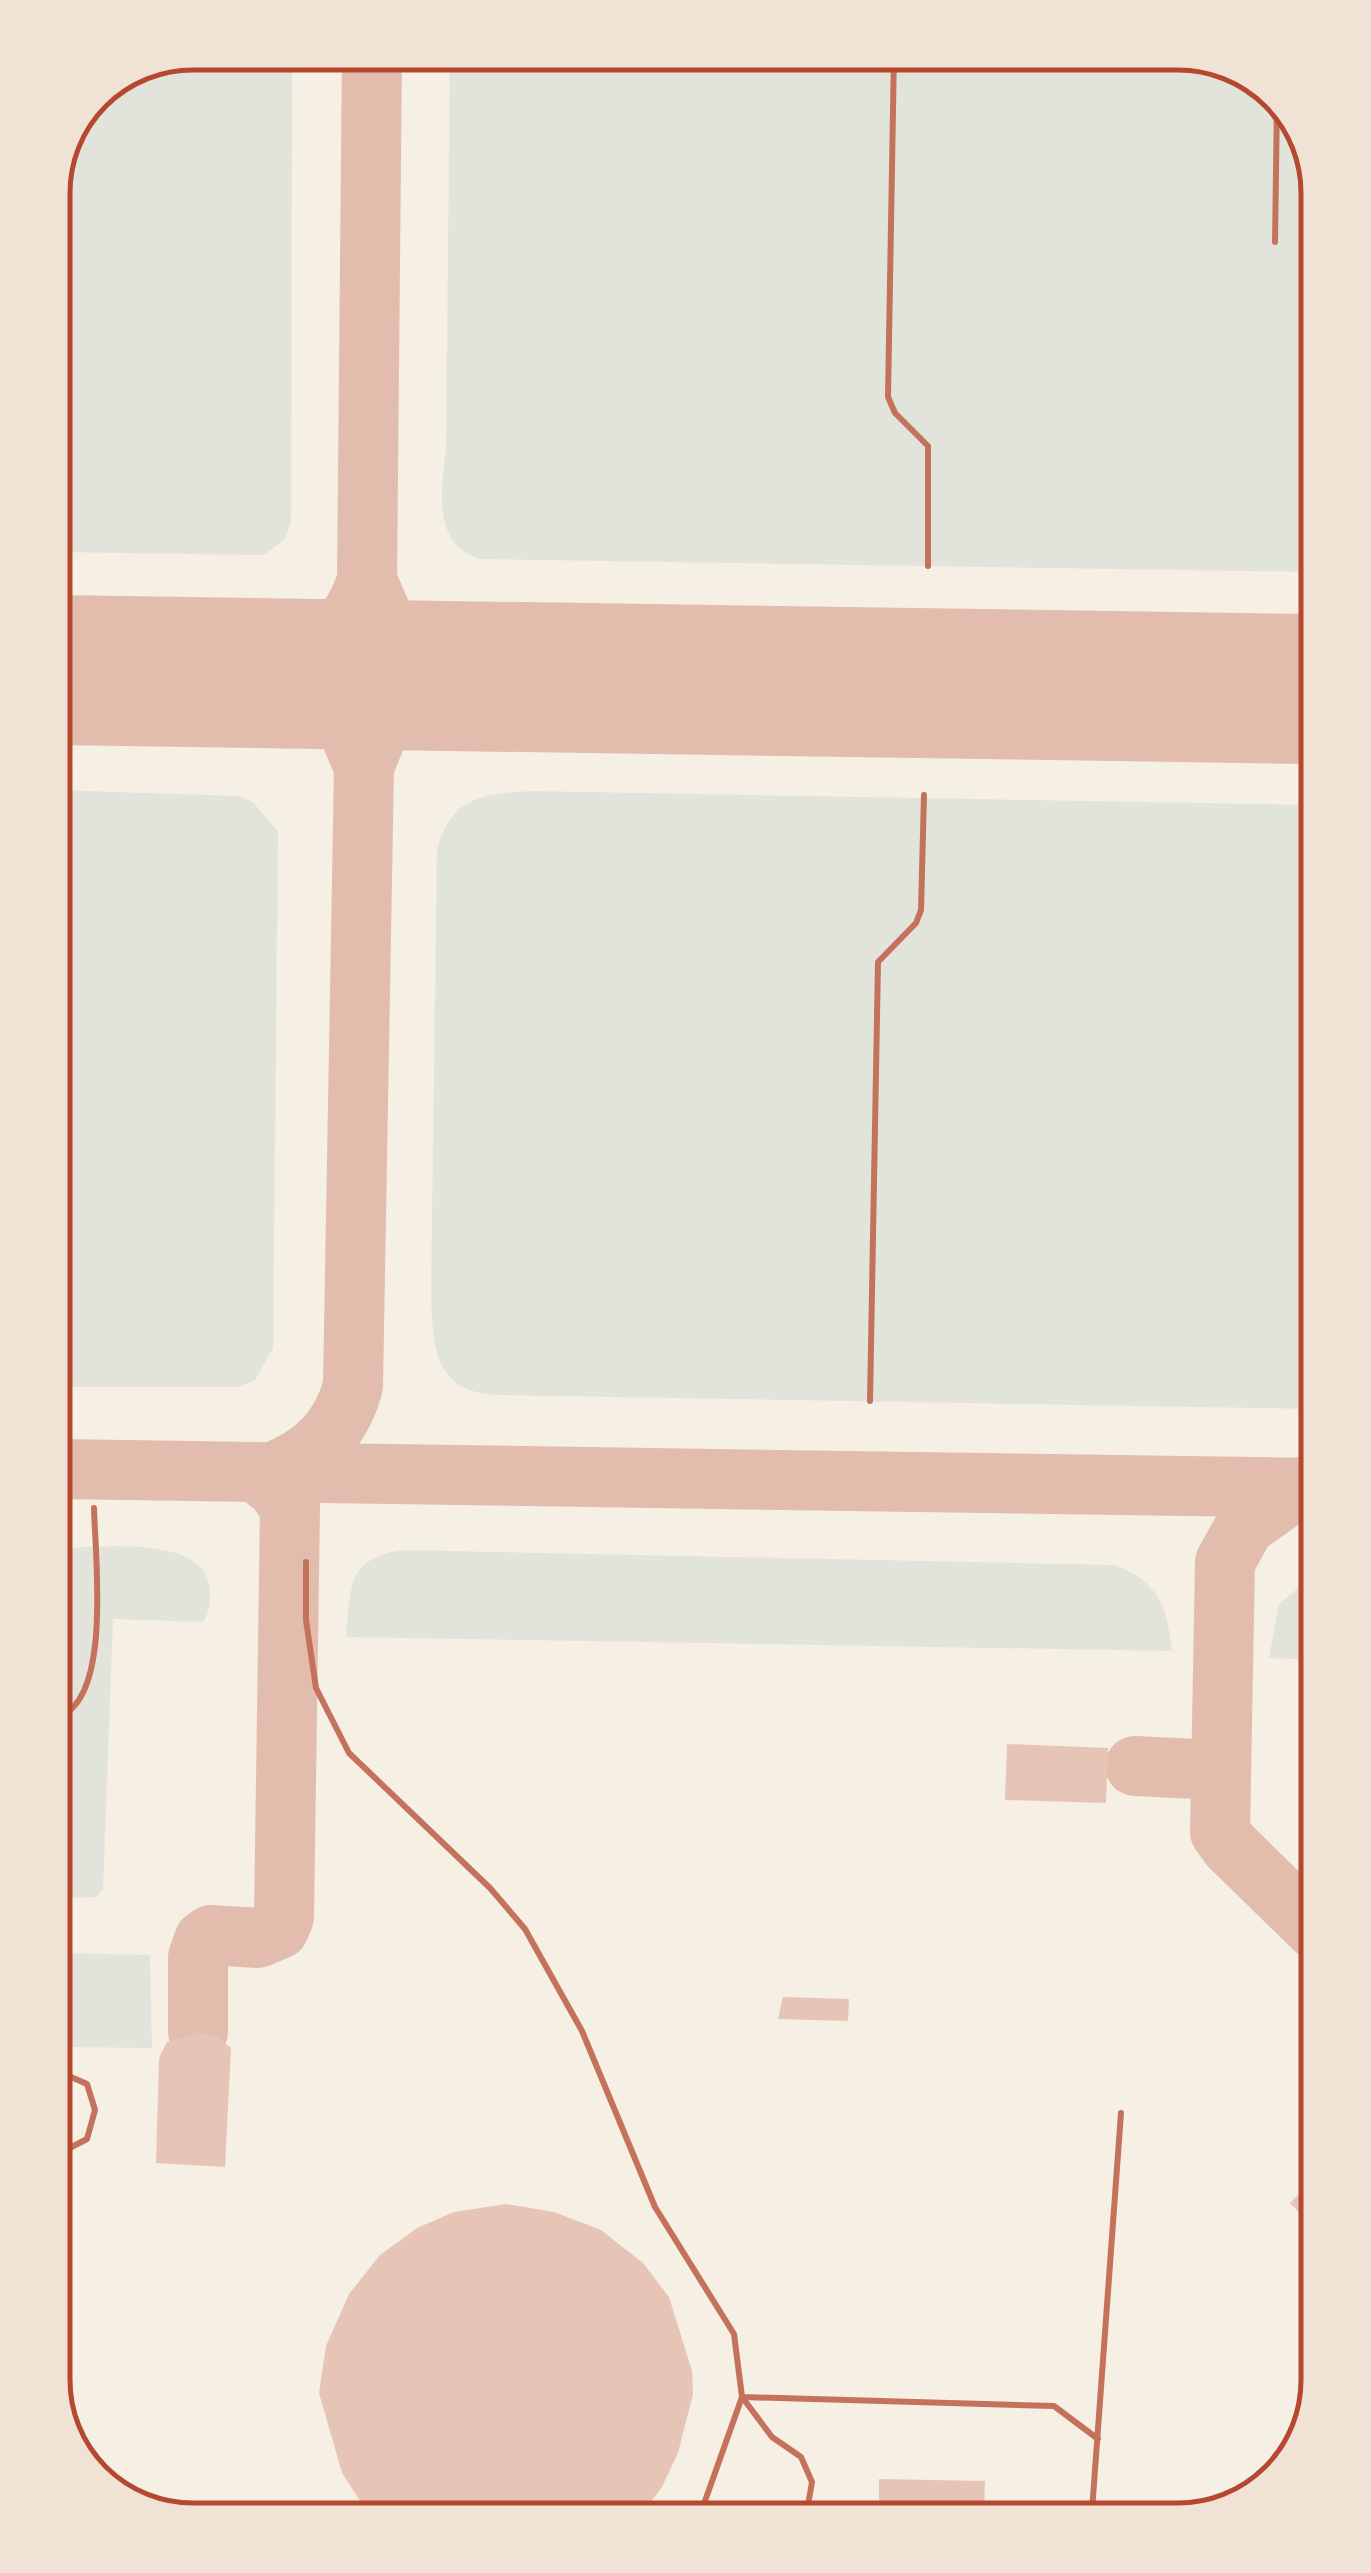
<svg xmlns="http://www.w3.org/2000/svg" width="1371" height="2573" viewBox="0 0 1371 2573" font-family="'Space Grotesk',sans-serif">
  <rect width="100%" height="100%" fill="#f6efe4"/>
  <!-- green -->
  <path fill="#e2e4dc" d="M193,53h99l-1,468 -6,18 -21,16 -209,-3 -2,-368 41,-91z
    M450,53h738l75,28 45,58 2,433 -829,-13c-49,-12 -40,-70 -35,-109z
    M56,790l182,6 15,6 25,30 -5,516 -18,32 -17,7h-180z
    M531,791l780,14 3,604 -818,-14c-65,-4 -63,-52 -65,-103l6,-442c14,-53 45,-56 94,-59z
    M59,1548c41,0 150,-15 151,44 0,11 0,20 -7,30l-90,-3 -10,271 -7,7 -35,1z
    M401,1550l714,15c44,18 52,40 57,86l-826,-14c6,-49 -2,-77 55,-87z
    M1315,1574v86l-46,-2 10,-54z
    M61,1953l89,2 2,93 -90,-1z"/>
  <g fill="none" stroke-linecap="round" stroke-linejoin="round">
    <!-- taxiway -->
    <path stroke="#e2bdae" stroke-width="60" d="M281,673c43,-24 71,-45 86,-93
      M281,673l61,42 22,52
      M59,1469l1255,19
      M273,1472c42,-17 68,-42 80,-86l11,-619 16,-40 60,-52 -51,-43 -22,-52 5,-527
      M1300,1487l-55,39 -20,36 -5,270 10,14 86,84
      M1135,1766l61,3
      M198,2032v-75l6,-17 7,-5 47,3 21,-9 5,-12 6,-409 -13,-19 -21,-17"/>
    <!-- runway -->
    <path stroke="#e2bdae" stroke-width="150" d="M55,670l1255,19"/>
  </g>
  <!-- building -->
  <path fill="#e6c5b7" d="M1007,1744l101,4 -2,55 -101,-3z
    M783,1997l66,2 -1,22 -70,-2z
    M198,2032l17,4 16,12 -6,119 -69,-4 3,-105 8,-16z
    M1317,2176l1,56 -28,-29z
    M506,2204l48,8 47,18 42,33 26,34 23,74 1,23 -15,59 -16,34 -22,29 -260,2 -16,-11 -22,-34 -23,-80 7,-47 23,-52 31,-39 37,-27 37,-16z
    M879,2479l106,2 -1,31 -105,1z
    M780,2501l33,13h-38z"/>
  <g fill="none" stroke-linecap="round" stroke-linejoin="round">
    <!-- service -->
    <path stroke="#c5725c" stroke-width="6" d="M894,53l-6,344 7,16 33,33v120
      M1275,242l2,-143
      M870,1401l8,-439 38,-39 5,-13 3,-115
      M306,1562v58l10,68 33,65 141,135 35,41 57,102 73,176 79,127 8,63 30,40 29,20 11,25 -5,29
      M60,1716c52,-19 35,-161 34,-208
      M62,2073l25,11 8,26 -8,29 -25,13
      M1092,2511l29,-398
      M700,2515l42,-118 312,9 44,33"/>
  </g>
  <!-- crop -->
  <path d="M0 0H1371V2573H0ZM193 70H1178A123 123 0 0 1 1301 193V2380A123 123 0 0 1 1178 2503H193A123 123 0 0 1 70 2380V193A123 123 0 0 1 193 70Z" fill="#f1e2d6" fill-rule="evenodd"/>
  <path fill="none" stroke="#b5482f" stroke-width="5" d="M193 70H1178A123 123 0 0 1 1301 193V2380A123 123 0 0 1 1178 2503H193A123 123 0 0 1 70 2380V193A123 123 0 0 1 193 70Z"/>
</svg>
